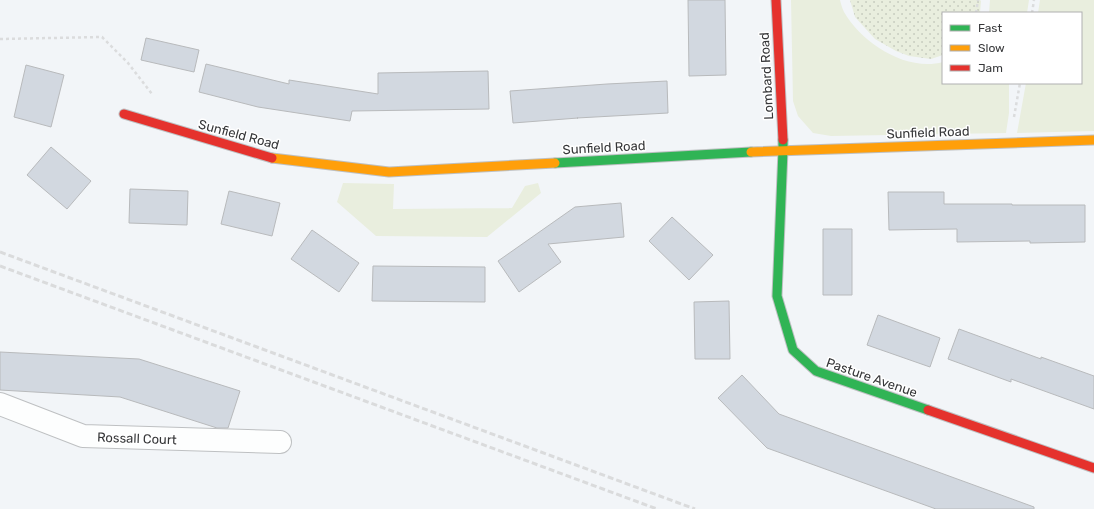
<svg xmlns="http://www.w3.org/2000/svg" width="1094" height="509" viewBox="0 0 1094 509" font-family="Rubik,sans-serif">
  <defs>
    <pattern id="park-dots" width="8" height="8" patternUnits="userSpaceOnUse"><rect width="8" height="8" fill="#e9eede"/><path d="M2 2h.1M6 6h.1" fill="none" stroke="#c8cdbf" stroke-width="1.8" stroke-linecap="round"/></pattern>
  </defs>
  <rect width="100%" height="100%" fill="#f2f5f8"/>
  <!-- green -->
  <path fill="#e9eede" d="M791,0h49c1,4 2,8 4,12 18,31 62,60 99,50v21h66v30l-3,20 -175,3 -18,-3 -15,-17 -5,-15z
    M990,0h39l-2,13h-38z
    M1040,0h54v131l-77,2 9,-50h55v-70h-43z
    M343,183l51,1 -1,25 119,-1 13,-22 13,-3 3,10 -54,44 -111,-1 -39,-34z"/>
  <!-- park -->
  <path fill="url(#park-dots)" d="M850,0h130l1,1 -1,12h-37v42l-12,4 -22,-3 -13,-5 -21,-12 -20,-22z"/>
  <!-- building -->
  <path fill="#d2d8e0" stroke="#b8babc" d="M688,0h37l1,75 -37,1z
    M146,38l53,12 -5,22 -53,-12z
    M206,64l83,20v-4l89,14v-21l110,-2 1,38 -137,2 -2,10 -92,-14 -59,-15z
    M26,65l38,10 -13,52 -37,-10z
    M667,81l1,32 -91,5h1l-65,5 -3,-32 97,-7z
    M51,147l40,34 -24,28 -40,-34z
    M130,189l58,2 -1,34 -58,-2z
    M229,191l51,12 -8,33 -51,-12z
    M888,192h56v12h68v1h73v37l-55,1v-2l-73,1v-13l-68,1z
    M621,203l3,34 -76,7 13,18 -42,30 -21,-31 77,-54z
    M672,217l41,38 -24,25 -40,-39z
    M823,229h29v66h-29z
    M312,230l47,33 -20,29 -48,-33z
    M373,266l112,1v35l-113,-1z
    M729,301l1,58h-35l-1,-57z
    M878,315l62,23 -10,29 -63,-22z
    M959,329l82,30v-2l53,19v33l-83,-30v3l-63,-23z
    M0,352l139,7 101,32 -12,37h-11l-97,-31 -120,-7z
    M742,375l37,39 255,93v2h-98l-169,-61 -49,-50z"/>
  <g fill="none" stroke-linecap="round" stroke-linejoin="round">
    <!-- street casing -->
    <g stroke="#bec0c2" stroke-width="24">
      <path id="street" d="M0,404l83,32 197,6"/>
    </g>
    <!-- fast casing -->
    <g stroke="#bec0c2" stroke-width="11">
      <path id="fast" d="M783,140v10l-6,146 16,54 23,21 112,39
        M555,163l196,-11"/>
    </g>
    <!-- slow casing -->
    <g stroke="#bec0c2" stroke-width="11">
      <path id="slow" d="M751,152l343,-12
        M272,158l117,14 166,-9"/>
    </g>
    <!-- jam casing -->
    <g stroke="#bec0c2" stroke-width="11">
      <path id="jam" d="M776,0l7,140
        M124,114l148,44
        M928,410l166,58"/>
    </g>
    <!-- path -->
    <path stroke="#dbdcdd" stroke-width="2.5" stroke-dasharray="3 3" stroke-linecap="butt" d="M976,13l2,-13
      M1032,13l2,-13
      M0,39l102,-2 26,26 24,31
      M1014,117l6,-34"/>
    <!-- street -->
    <use href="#street" stroke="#fdfefe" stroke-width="22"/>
    <!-- fast -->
    <use href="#fast" stroke="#30b455" stroke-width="9"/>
    <!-- slow -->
    <use href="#slow" stroke="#ff9f0a" stroke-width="9"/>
    <!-- jam -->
    <use href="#jam" stroke="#e5322d" stroke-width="9"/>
    <!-- rail -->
    <path stroke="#dadbdc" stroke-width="3" stroke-dasharray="6 3" stroke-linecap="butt" d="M0,252l695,257
      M0,266l657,243"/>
  </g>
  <g text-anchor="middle" stroke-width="3" stroke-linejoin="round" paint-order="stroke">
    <!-- street labels -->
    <g font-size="13" fill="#363739" stroke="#fff">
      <text transform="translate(766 76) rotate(-93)" y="5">Lombard Road</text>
      <text transform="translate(928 132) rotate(-2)" y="5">Sunfield Road</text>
      <text transform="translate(239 134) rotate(15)" y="5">Sunfield Road</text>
      <text transform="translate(604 147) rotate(-3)" y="5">Sunfield Road</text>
      <text transform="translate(872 377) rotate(19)" y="5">Pasture Avenue</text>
      <text transform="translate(137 438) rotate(2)" y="5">Rossall Court</text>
    </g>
  </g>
  <!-- legend -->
  <rect x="942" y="12" width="140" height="72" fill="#ffffff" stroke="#afafb0"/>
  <rect x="950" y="25" width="20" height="6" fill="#30b455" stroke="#afafb0"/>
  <text x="978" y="32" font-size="12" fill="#363739">Fast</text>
  <rect x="950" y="45" width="20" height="6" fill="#ff9f0a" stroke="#afafb0"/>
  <text x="978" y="52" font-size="12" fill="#363739">Slow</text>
  <rect x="950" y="65" width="20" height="6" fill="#e5322d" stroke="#afafb0"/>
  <text x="978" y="72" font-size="12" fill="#363739">Jam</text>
</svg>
